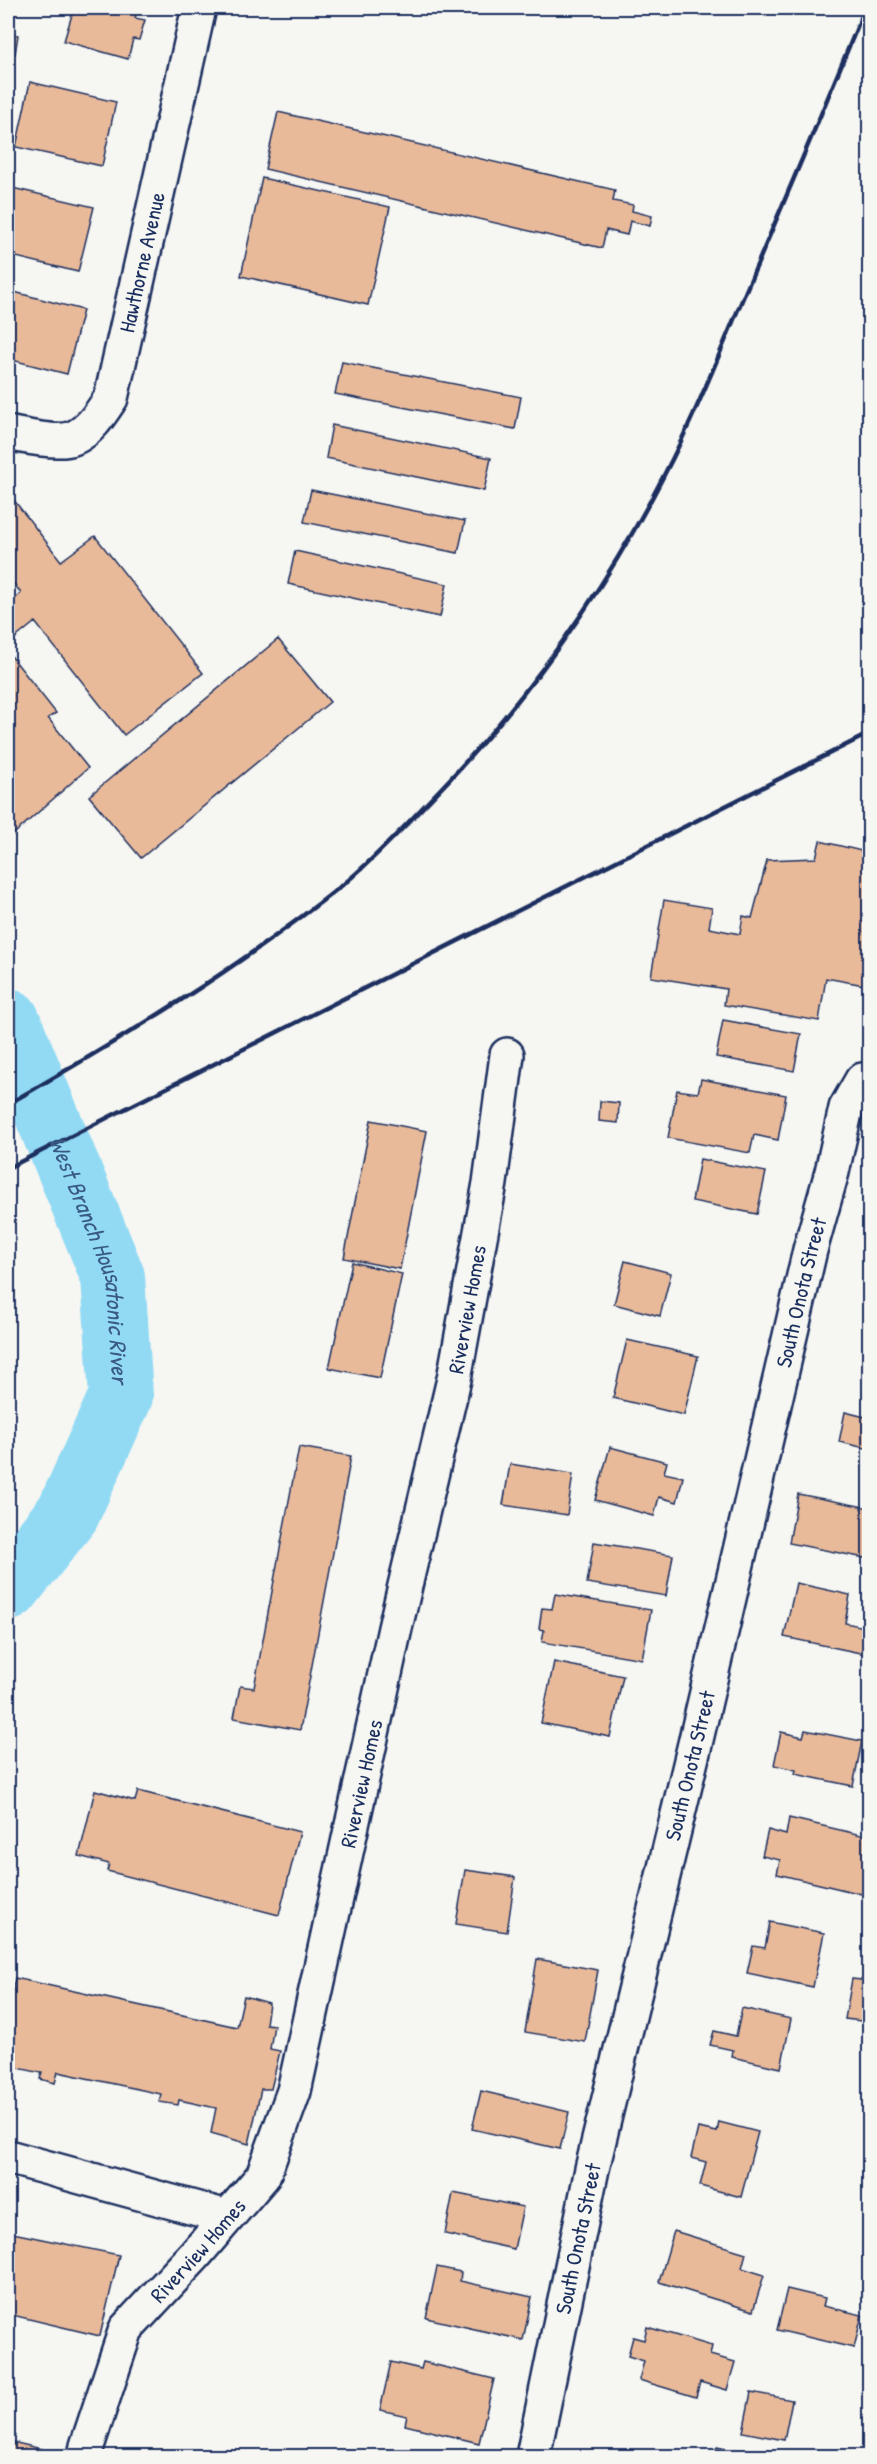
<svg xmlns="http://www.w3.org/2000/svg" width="877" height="2464" viewBox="0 0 877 2464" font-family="'Patrick Hand',sans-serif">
  <rect width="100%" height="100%" fill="#f6f6f2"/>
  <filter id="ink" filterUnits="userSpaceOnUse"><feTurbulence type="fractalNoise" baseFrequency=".0167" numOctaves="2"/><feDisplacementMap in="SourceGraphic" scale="12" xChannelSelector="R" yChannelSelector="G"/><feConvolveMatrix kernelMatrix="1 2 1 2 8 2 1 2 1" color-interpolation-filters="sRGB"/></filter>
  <g filter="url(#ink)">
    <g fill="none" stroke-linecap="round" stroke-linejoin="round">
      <!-- river -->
      <path stroke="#92daf4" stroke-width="64" id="s1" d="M8,1020l105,257 8,119 -53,117 -60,76"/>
    </g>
    <!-- building -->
    <path fill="#e9ba9a" stroke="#1b2f5e" stroke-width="1.5" d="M74,8h64l-3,10 10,2 -6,20 -6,-1 -5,20 -64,-18z
      M8,33l10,2 -3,19 -7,-2z
      M30,82l86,20 -14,64 -86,-19z
      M278,112l337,78 -2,11 20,4 -1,6 20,5 -2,10 -20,-5 -3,14 -21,-5 -4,18 -337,-79z
      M262,178l128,29 -22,98 -127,-29z
      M8,187l86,20 -16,65 -70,-17z
      M14,292l69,18 -16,64 -59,-15v-42z
      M342,362l179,35 -6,32 -180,-35z
      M332,425l159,33 -7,33 -158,-33z
      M311,490l154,31 -7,32 -154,-31z
      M10,495l51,66 34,-25 108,137 -79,62 -89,-113 -27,22v-38l13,-13 -13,-17v-79z
      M295,551l152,33 -7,33 -152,-33z
      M278,639l52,63 -189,156 -52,-62z
      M8,652l48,61 -8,5 40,50 -80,71z
      M820,841l50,12v133l-44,-8 -7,43 -95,-16 2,-16 -75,-12 13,-77 48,8 -3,20 31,6 3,-18 9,2 15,-58 49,-2z
      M723,1020l78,14 -7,37 -78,-14z
      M701,1079l85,16 -8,45 -24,-5 -4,18 -82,-15 9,-48 21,3z
      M600,1101l19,2 -1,20 -19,-2z
      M371,1120l56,11 -27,138 -56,-11z
      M700,1159l66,13 -9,42 -65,-13z
      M625,1261l46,12 -11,43 -46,-12z
      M352,1262l50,12 -22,104 -51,-10z
      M627,1340l71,16 -14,59 -71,-17z
      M867,1408h3v41l-31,-7 6,-30 20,5z
      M299,1447l52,9 -51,274 -66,-12 6,-32 14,2z
      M610,1447l57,15 -3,11 19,4 -6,25 -18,-5 -5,19 -59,-16z
      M510,1464l63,10 -6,41 -64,-10z
      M798,1494l72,14v51l-81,-16z
      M594,1542l79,13 -7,41 -79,-13z
      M796,1583l54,12 -5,28 25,5v27l-86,-18z
      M555,1594l96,16 -9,49 -100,-17 2,-12 -5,-1 3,-21 10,1z
      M554,1662l69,14 -13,61 -69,-14z
      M805,1730l57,11 -9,45 -58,-12 1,-4 -22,-5 7,-33 22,5z
      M95,1790l40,11 3,-10 162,41 -21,83 -172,-44 2,-7 -30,-8z
      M789,1818l81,19v43l-4,15 -89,-21 3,-14 -18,-4 6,-26 18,5z
      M465,1870l50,7 -8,55 -51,-8z
      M770,1922l54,11 -11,54 -66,-14 6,-27 12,2z
      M537,1959l61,11 -13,72 -60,-10z
      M15,1978l222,49 7,-31 25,7 -3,21 8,1 -4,24 10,2 -9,38h-10l-12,55 -38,-11 5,-25 -37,-8 -1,5 -19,-3 2,-8 -103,-22 -3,11 -15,-4 2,-6 -34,-7v-78l5,1z
      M852,1979l18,2v41l-25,-3z
      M742,2008l49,11 -10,49 -49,-11 1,-7 -23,-5 4,-14 22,5z
      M481,2091l88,21 -9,37 -88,-20z
      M719,2122l39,10 -17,65 -41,-11 6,-24 -15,-4 7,-30 19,4z
      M453,2193l70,14 -9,42 -69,-15z
      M674,2231l72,22 -4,15 22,7 -11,36 -94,-29z
      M8,2232l111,23 -19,81 -92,-22z
      M437,2267l24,5 -1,9 72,16 -9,43 -97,-22z
      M787,2289l38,9 -2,8 39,9 -8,33 -77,-18z
      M647,2327l65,19 -2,9 25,7 -8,28 -27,-8 -4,15 -57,-17 5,-19 -16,-5 5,-19 11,3z
      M391,2362l30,7 2,-7 71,17 -15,64 -74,-18 2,-9 -27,-6z
      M751,2392l41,8 -8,40 -41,-8z
      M8,2441l63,15h-63z
      M717,2447l31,6v3h-33z"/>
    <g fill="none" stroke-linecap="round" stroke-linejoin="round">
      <!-- minor casing -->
      <g stroke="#1b2f5e" stroke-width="38">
        <g id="minor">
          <path id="s2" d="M8,433c14,3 51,11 65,5 17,-7 28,-25 38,-40l88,-390"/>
          <path d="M8,2157l219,60"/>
          <path id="s3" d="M85,2456l2,-10 39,-117 69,-74 68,-79 31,-85 101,-463 59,-249 36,-196 17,-128"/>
          <path id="s4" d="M533,2456l59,-287 103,-425 115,-494 22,-78 14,-64 16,-28 8,-1"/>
        </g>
      </g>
      <!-- minor -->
      <use href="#minor" stroke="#f6f6f2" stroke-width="33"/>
      <!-- rail -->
      <path stroke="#1b2f5e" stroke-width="4.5" d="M8,1104c117,-67 231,-136 337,-221 29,-24 56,-53 82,-80 94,-96 174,-206 236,-326 31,-59 56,-122 82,-184 41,-95 81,-190 120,-285
        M8,1168l862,-435"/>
    </g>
  </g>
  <g text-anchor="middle" stroke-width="6" stroke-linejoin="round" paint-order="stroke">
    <!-- street labels -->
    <g font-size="22" fill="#1b2f5e" stroke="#f6f6f2">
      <text dy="8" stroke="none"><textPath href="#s2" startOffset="261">Hawthorne Avenue</textPath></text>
      <text dy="8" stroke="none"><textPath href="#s4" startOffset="1194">South Onota Street</textPath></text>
      <text dy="8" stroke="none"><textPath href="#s3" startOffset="1230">Riverview Homes</textPath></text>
      <text dy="8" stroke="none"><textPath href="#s4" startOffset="708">South Onota Street</textPath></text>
      <text dy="8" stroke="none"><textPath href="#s3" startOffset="744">Riverview Homes</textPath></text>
      <text dy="8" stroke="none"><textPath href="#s4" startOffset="222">South Onota Street</textPath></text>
      <text dy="8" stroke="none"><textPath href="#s3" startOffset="240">Riverview Homes</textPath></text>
    </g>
    <!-- water labels -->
    <g font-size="24" font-style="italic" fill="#395a84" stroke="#f6f6f2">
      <text dy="8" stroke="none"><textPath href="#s1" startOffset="256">West Branch Housatonic River</textPath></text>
    </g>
  </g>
  <!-- margin -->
  <rect width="877" height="2464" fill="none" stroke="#f6f6f2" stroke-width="30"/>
  <rect x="15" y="15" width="847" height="2434" fill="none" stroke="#1b2f5e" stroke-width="2" filter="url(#ink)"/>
</svg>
